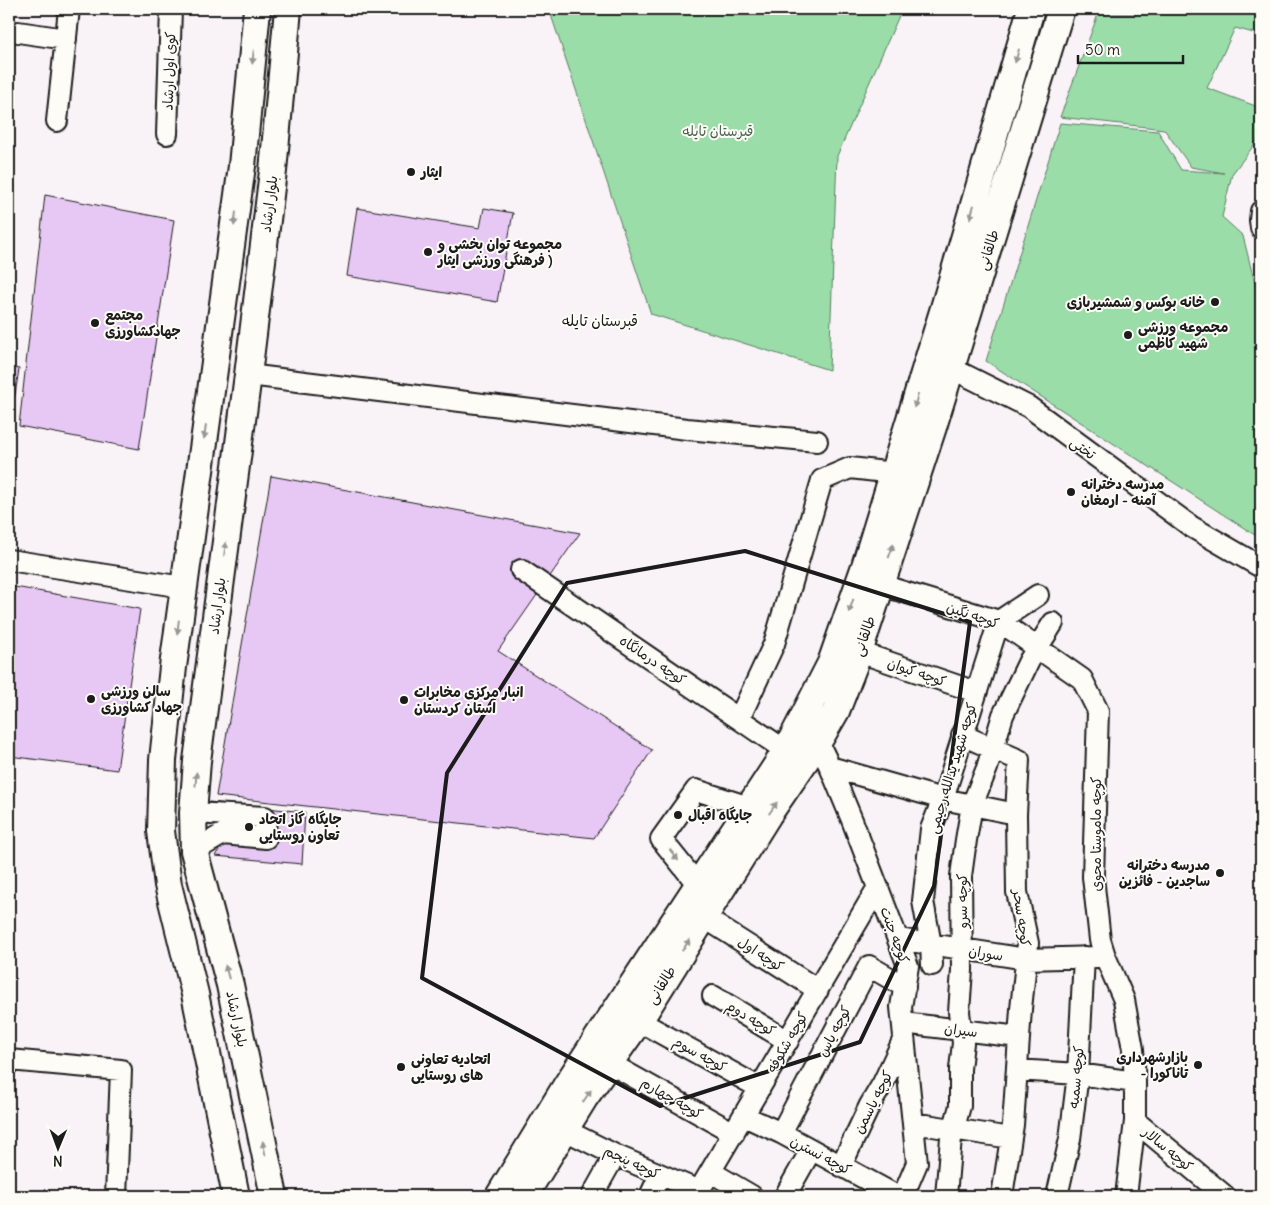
<svg xmlns="http://www.w3.org/2000/svg" width="1270" height="1205" viewBox="0 0 1270 1205" font-family="Delius,'Playpen Sans Arabic',sans-serif">
  <rect width="100%" height="100%" fill="#f9f2f7"/>
  <filter id="ink" filterUnits="userSpaceOnUse"><feTurbulence type="fractalNoise" baseFrequency=".02" numOctaves="2"/><feDisplacementMap in="SourceGraphic" scale="10" xChannelSelector="R" yChannelSelector="G"/><feConvolveMatrix kernelMatrix="1 2 1 2 8 2 1 2 1" color-interpolation-filters="sRGB"/></filter>
  <g filter="url(#ink)">
    <!-- green -->
    <path fill="#9adda8" stroke="#5b7c62" d="M549,9h353l-65,147 -8,214 -178,-56z
      M1100,9h161v26l-26,-7 -28,60 54,20v28l-29,38 -10,43 21,19 18,72v231l-275,-178 74,-238 98,8 23,39 43,3 -33,-6 -27,-38 -104,-12z"/>
    <!-- building -->
    <path fill="#e7c8f5" stroke="#1c1c1c" d="M45,195l129,25 -35,229 -120,-23z
      M357,208l123,20 4,-20 29,5 -16,89 -150,-26z
      M9,367l10,2 -4,26 -5,8z
      M271,476l309,57 -82,118 154,99 -58,88 -378,-42z
      M9,586l131,23 -23,161 -108,-14z
      M209,802l96,10 -3,52 -87,-8 4,-6z"/>
    <g fill="none" stroke-linecap="round" stroke-linejoin="round">
      <!-- minor casing -->
      <g stroke="#1c1c1c" stroke-width="24">
        <path id="minor" d="M18,32l48,7
          M57,121l12,-112
          M167,134l4,-125
          M1261,211l-1,9 1,8
          M951,368l78,39 163,120 69,40
          M248,375l439,54 130,12
          M9,560l174,27
          M521,570l265,181
          M881,585l118,36 83,58 16,32 -5,166 7,63 5,16 19,44 9,49 2,33v39l-9,75
          M859,652l117,40
          M739,719l35,-75 48,-164 28,-12 44,5
          M962,735l57,25 -3,54 1,78 11,51 -7,66 -8,116 -11,71
          M818,742l12,25 22,53 56,146 -7,41 16,156 -14,33
          M830,767l113,32 73,15
          M193,813l72,4 1,21 -43,-4 -29,17
          M698,885l-37,-46 35,-49 53,17
          M705,918l113,72
          M898,939l128,20 72,-2
          M932,965l-1,-20 -8,-44 8,-72 12,-30 56,-178 39,-26
          M713,996l75,45
          M639,1021l121,67
          M903,1023l116,14
          M9,1060l112,10 -5,126
          M609,1063l125,70
          M1017,1070l61,4 57,8
          M744,1116l37,17 116,63
          M1135,1121l90,75
          M913,1123l98,15
          M565,1130l50,25 84,36
          M781,1133l88,-167 36,21
          M841,1166l29,-61 13,-22 21,-45
          M711,1172l41,24
          M592,1196l23,-41
          M650,1196l10,-21
          M696,1196l182,-309
          M785,1196l26,-46
          M946,1196l5,-58 9,-32v-37l3,-26 -4,-31 3,-42 -1,-94 5,-36 6,-35 15,-37 16,-53 26,-54 24,-38
          M1057,1196l13,-57 8,-65 6,-117"/>
      </g>
      <!-- major casing -->
      <g stroke="#1c1c1c" stroke-width="30">
        <path id="major" d="M236,1196l-41,-202 -27,-109 -7,-54 2,-71 10,-93 69,-501 15,-157
          M274,1196l-44,-211 -36,-134 -1,-38 4,-52 51,-386 25,-204 15,-162
          M499,1196l67,-110 220,-335 45,-88 34,-97 79,-258 87,-299
          M524,1196l61,-99 54,-76 129,-206 50,-73 18,-31 23,-59 74,-225 128,-418"/>
      </g>
      <!-- minor -->
      <use href="#minor" stroke="#fdfcf7" stroke-width="20"/>
      <!-- major -->
      <use href="#major" stroke="#fdfcf7" stroke-width="26"/>
    </g>
    <!-- one-way arrows -->
    <defs><path id="oneway-solid" d="M-6-.8H1V-3.2L6.5 0L1 3.2V.8H-6Z" transform="scale(1.25)"/></defs>
    <g fill="#989794">
      <use href="#oneway-solid" transform="translate(1017 56) rotate(106)"/>
      <use href="#oneway-solid" transform="translate(253 57) rotate(96)"/>
      <use href="#oneway-solid" transform="translate(972 212) rotate(106)"/>
      <use href="#oneway-solid" transform="translate(235 219) rotate(98)"/>
      <use href="#oneway-solid" transform="translate(916 401) rotate(107)"/>
      <use href="#oneway-solid" transform="translate(205 432) rotate(98)"/>
      <use href="#oneway-solid" transform="translate(225 549) rotate(-83)"/>
      <use href="#oneway-solid" transform="translate(891 551) rotate(-71)"/>
      <use href="#oneway-solid" transform="translate(851 606) rotate(109)"/>
      <use href="#oneway-solid" transform="translate(178 627) rotate(97)"/>
      <use href="#oneway-solid" transform="translate(196 779) rotate(-86)"/>
      <use href="#oneway-solid" transform="translate(773 808) rotate(-56)"/>
      <use href="#oneway-solid" transform="translate(674 855) rotate(52)"/>
      <use href="#oneway-solid" transform="translate(686 945) rotate(-56)"/>
      <use href="#oneway-solid" transform="translate(227 972) rotate(-105)"/>
      <use href="#oneway-solid" transform="translate(587 1096) rotate(-56)"/>
      <use href="#oneway-solid" transform="translate(264 1148) rotate(-101)"/>
    </g>
  </g>
  <!-- marked area -->
  <path fill="none" stroke="#1c1c1c" stroke-width="4" stroke-linejoin="round" d="M745,551l225,71 -36,264 -74,156 -200,64 -238,-128 25,-205 120,-190z"/>
  <!-- markers -->
  <g fill="#1c1c1c" stroke="#fdfcf7" stroke-width="2">
    <circle cx="411" cy="172" r="5"/>
    <circle cx="428" cy="252" r="5"/>
    <circle cx="1215" cy="302" r="5"/>
    <circle cx="95" cy="323" r="5"/>
    <circle cx="1128" cy="335" r="5"/>
    <circle cx="1071" cy="492" r="5"/>
    <circle cx="91" cy="699" r="5"/>
    <circle cx="404" cy="700" r="5"/>
    <circle cx="678" cy="815" r="5"/>
    <circle cx="249" cy="827" r="5"/>
    <circle cx="1220" cy="873" r="5"/>
    <circle cx="1198" cy="1065" r="5"/>
    <circle cx="401" cy="1067" r="5"/>
  </g>
  <g text-anchor="middle" stroke-width="4" stroke-linejoin="round" paint-order="stroke">
    <!-- street labels -->
    <g font-size="14" fill="#1c1c1c" stroke="#fdfcf7">
      <text transform="translate(169 71) rotate(-88)" y="5">کوی اول ارشاد</text>
      <text transform="translate(269 204) rotate(-83)" y="5">بلوار ارشاد</text>
      <text transform="translate(988 250) rotate(-73)" y="5">طالقانی</text>
      <text transform="translate(1083 448) rotate(36)" y="5">تختی</text>
      <text transform="translate(217 606) rotate(-83)" y="5">بلوار ارشاد</text>
      <text transform="translate(973 615) rotate(19)" y="5">کوچه نگین</text>
      <text transform="translate(864 636) rotate(-71)" y="5">طالقانی</text>
      <text transform="translate(653 660) rotate(34)" y="5">کوچه درمانگاه</text>
      <text transform="translate(917 672) rotate(19)" y="5">کوچه کیوان</text>
      <text transform="translate(952 768) rotate(-73)" y="5">کوچه شهید یدالله رحیمی</text>
      <text transform="translate(1096 834) rotate(-90)" y="5">کوچه ماموستا محوی</text>
      <text transform="translate(962 901) rotate(-90)" y="5">کوچه سرو</text>
      <text transform="translate(1022 918) rotate(82)" y="5">کوچه سحر</text>
      <text transform="translate(895 935) rotate(70)" y="5">کوچه جنت</text>
      <text transform="translate(986 953) rotate(9)" y="5">سوران</text>
      <text transform="translate(761 954) rotate(33)" y="5">کوچه اول</text>
      <text transform="translate(661 985) rotate(-58)" y="5">طالقانی</text>
      <text transform="translate(751 1018) rotate(31)" y="5">کوچه دوم</text>
      <text transform="translate(237 1019) rotate(78)" y="5">بلوار ارشاد</text>
      <text transform="translate(961 1030) rotate(7)" y="5">سیران</text>
      <text transform="translate(834 1031) rotate(-62)" y="5">کوچه یاس</text>
      <text transform="translate(787 1042) rotate(-60)" y="5">کوچه شکوفه</text>
      <text transform="translate(700 1054) rotate(29)" y="5">کوچه سوم</text>
      <text transform="translate(1076 1077) rotate(-85)" y="5">کوچه سمیه</text>
      <text transform="translate(672 1098) rotate(30)" y="5">کوچه چهارم</text>
      <text transform="translate(873 1102) rotate(-63)" y="5">کوچه یاسمن</text>
      <text transform="translate(1168 1149) rotate(40)" y="5">کوچه سالار</text>
      <text transform="translate(821 1155) rotate(28)" y="5">کوچه نسترن</text>
      <text transform="translate(632 1162) rotate(25)" y="5">کوچه پنجم</text>
    </g>
    <!-- park labels -->
    <g font-size="14" fill="#48604d" stroke="#fdfcf7">
      <text x="718" y="136">قبرستان تایله</text>
    </g>
    <!-- poi labels -->
    <g font-size="14" font-weight="bold" fill="#1c1c1c" stroke="#fdfcf7" text-anchor="start">
      <text x="421" y="177">ایثار</text>
      <text x="438" y="249">مجموعه توان بخشی و<tspan x="438" dy="16">فرهنگی ورزشی ایثار )</tspan></text>
      <text x="1205" y="307" text-anchor="end">خانه بوکس و شمشیربازی</text>
      <text x="105" y="320">مجتمع<tspan x="105" dy="16">جهادکشاورزی</tspan></text>
      <text x="1138" y="332">مجموعه ورزشی<tspan x="1138" dy="16">شهید کاظمی</tspan></text>
      <text x="1081" y="489">مدرسه دخترانه<tspan x="1081" dy="16">آمنه - ارمغان</tspan></text>
      <text x="101" y="696">سالن ورزشی<tspan x="101" dy="16">جهاد کشاورزی</tspan></text>
      <text x="414" y="697">انبار مرکزی مخابرات<tspan x="414" dy="16">استان کردستان</tspan></text>
      <text x="688" y="820">جایگاه اقبال</text>
      <text x="259" y="824">جایگاه گاز اتحاد<tspan x="259" dy="16">تعاون روستایی</tspan></text>
      <text x="1210" y="870" text-anchor="end">مدرسه دخترانه<tspan x="1210" dy="16">ساجدین - فائزین</tspan></text>
      <text x="1188" y="1062" text-anchor="end">بازارشهرداری<tspan x="1188" dy="16">- تاناکورا</tspan></text>
      <text x="411" y="1064">اتحادیه تعاونی<tspan x="411" dy="16">های روستایی</tspan></text>
    </g>
    <!-- neighbourhood labels -->
    <g font-size="15" fill="#1c1c1c" stroke="#fdfcf7">
      <text x="600" y="326">قبرستان تایله</text>
    </g>
  </g>
  <!-- margin -->
  <rect width="1270" height="1205" fill="none" stroke="#fdfcf7" stroke-width="30"/>
  <rect x="15" y="15" width="1240" height="1175" fill="none" stroke="#1c1c1c" stroke-width="2" filter="url(#ink)"/>
  <!-- north arrow -->
  <g transform="translate(58 1148) rotate(181)" stroke="#fdfcf7" stroke-width="4" paint-order="stroke">
  <path d="M0-4L9 19L0 12L-9 19Z" fill="#1c1c1c"/>
  <text y="-8" font-size="14" font-weight="bold" text-anchor="middle" fill="#1c1c1c">N</text>
  </g>
  <!-- scale -->
  <path d="M1078 55v8h105v-8" fill="none" stroke="#1c1c1c" stroke-width="2.5"/>
  <text x="1085" y="55" font-size="15" fill="#1c1c1c" stroke="#fdfcf7" stroke-width="4" paint-order="stroke">50 m</text>
</svg>
